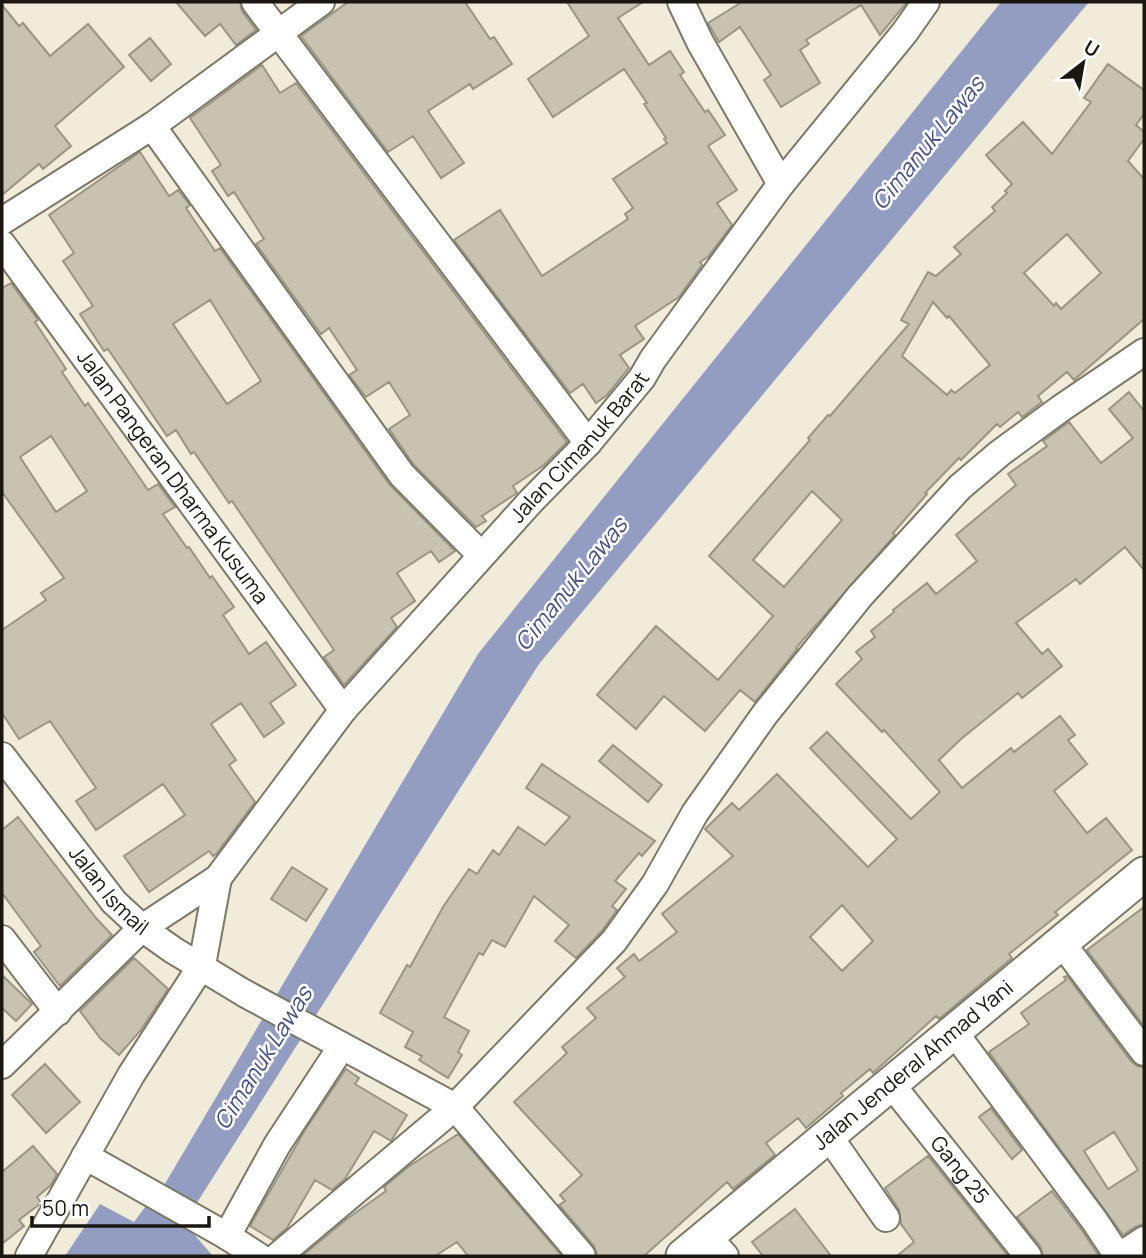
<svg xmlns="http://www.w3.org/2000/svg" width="1146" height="1258" viewBox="0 0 1146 1258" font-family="Manrope,sans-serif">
  <rect width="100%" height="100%" fill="#f1ecd9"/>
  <!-- water -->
  <path fill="#939dc1" d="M1001,2h88l-550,662 -355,559 29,33h-148l35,-52 34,18 14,-19 5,1 325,-550z"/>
  <!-- building -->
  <path fill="#c8c3b1" stroke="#999483" stroke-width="2" fill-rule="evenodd" d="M176,2h64l2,9 14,19 -20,15 -16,-21 -15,12z
    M348,2h117l25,37 4,-2 18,27 -39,25 -3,-5 -42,27 36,52 -23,15 -28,-42 -25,16 -87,-116z
    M567,2h76l-25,16 31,47 21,-14 14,21 -4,3 25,37 3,-2 17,25 -17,11 29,44 -20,13 15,22 -24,32 -8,5 2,3 -23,32 -44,29 9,13 -24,16 9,13 -22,27 -11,8 -13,-19 -13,9 -116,-153 46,-30 42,66 86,-57 -3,-5 8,-6 -20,-29 54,-36 -3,-4 2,-1 -22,-34 3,-1 -23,-34 -71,48 -25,-38 61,-43z
    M742,2h165l-27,33 -19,-30 -55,35 3,4 -9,6 20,33 -39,24 -17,-27 7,-5 -31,-48 -21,15 -11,-19z
    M2,5l17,21 4,-3 27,33 38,-32 36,43 -69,59 16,20 -28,23 -4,-5 -37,31z
    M150,38l21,26 -20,17 -22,-26z
    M1108,64l36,26v24l-8,11 8,7v7l-16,22 16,18v140l-70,61 -7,-8 -29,24 4,6 -20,15 -4,-5 -18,15 -3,-3 -36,36 -2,-2 -34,35 2,1 -34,39 2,2 -99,113 1,1 -42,53 -15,-12 -35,41 -41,-35 -28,33 -39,-34 59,-69 62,54 55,-64 -64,-60 101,-116 -2,-2 20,-23 2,1 79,-92 -8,-4 27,-48 8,4 25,-22 -7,-7 41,-36 -3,-4 15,-14 -2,-2 7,-7 -26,-29 37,-33 29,32 39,-52 -7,-4zM1067,234l34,39 -40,36 -5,-6 -2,3 -30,-33zM933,302l14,16 2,-2 41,49 -35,28 -4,-3 -4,5 -45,-39zM812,491l30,29 -58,67 -31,-27z
    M262,65l18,28 16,-10 271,359 -23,23 -31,21 4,7 -35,23 4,5 -10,6 -62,-62 -25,-36 21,-14 -21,-33 -23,15 -17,-22 8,-5 -28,-42 -8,6 -65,-90 8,-5 -30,-47 -6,4 -16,-25 9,-6 -31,-47z
    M140,152l29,44 9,-6 12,15 -4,3 29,43 5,-3 169,236 66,67 -16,11 -8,-11 -34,22 18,28 -24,17 6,9 -53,58 -20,-28 10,-7 -102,-149 -3,2 -35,-51 -3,2 -15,-24 -9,6 -59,-87 -4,2 -24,-37 13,-8 -30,-45 11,-8 -25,-38zM210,300l51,81 -34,23 -54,-80z
    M11,283l27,37 -3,2 31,47 -4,3 23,34 3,-3 60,87 10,-6 17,23 -12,7 24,34 2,-1 21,31 2,-2 22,31 -11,8 26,39 17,-12 30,43 -26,18 14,20 -20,14 -23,-34 -30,21 25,36 -7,5 26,37 -38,51 -4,3 -4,-5 -60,41 -25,-36 61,-41 -22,-31 -67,46 -20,-29 20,-13 -46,-67 -31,18 -17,-26v-83l44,-30 -5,-7 23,-15 -62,-86v-204zM51,436l36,55 -31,21 -36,-55z
    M1129,392l15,19v159l-19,-23 -45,37 -4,-5 -60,44 26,31 6,-5 14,17 -40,32 -4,-5 -57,46 -22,21 23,28 49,-40 3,4 46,-36 15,19 -7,5 19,24 -33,27 33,42 19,-15 26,32 -77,62 3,3 -49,39 3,4 -73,61 -3,-3 -63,57 -3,-4 -29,24 2,3 -37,32 -8,-10 -32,25 9,12 -42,34 -6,-7 -83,74h-47l-3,-10 -35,-41 6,-4 -5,-6 22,-20 -68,-73 53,-49 -5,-6 34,-29 -9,-10 38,-31 -8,-9 17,-14 5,7 38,-29 -15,-18 71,-58 -28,-27 27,-26 7,7 38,-36 91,93 29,-28 -87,-91 17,-16 84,87 29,-27 -56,-62 -2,2 -46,-48 26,-25 -6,-7 19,-15 -4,-6 23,-19 -1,-2 34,-27 9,11 41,-33 -21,-26 60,-50 -8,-11 39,-28 -4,-5 26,-19 32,41 32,-25 -24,-29zM842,905l31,36 -31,30 -32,-34z
    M613,745l49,40 -14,17 -49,-41z
    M542,764l113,77 -13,15 -3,-3 -24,28 11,8 -14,17 5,4 -16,22 -25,26 -21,-17 14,-16 -35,-29 -29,51 -13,-7 -9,15 -4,-2 -35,64 25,14 -11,21 4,3 -14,23 -29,-18 3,-4 -17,-9 8,-15 -33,-19 27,-48 3,2 33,-60 26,-38 8,5 16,-24 6,5 19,-28 27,18 25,-28 -44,-29z
    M18,817l78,101 16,17 -52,51 -26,-34 7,-6 -39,-53v-63z
    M292,867l35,22 -21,32 -35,-22z
    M1144,907v119l-57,-76z
    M134,958l34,31 -27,41 -22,25 -19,-17 -20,-27z
    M2,975l30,29 -16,17 -14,-13z
    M1067,976l64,85 6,5 7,1v157l-9,3 -12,8 -134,-183 40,-28 -8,-11 45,-33 -2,-3zM1114,1132l24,38 -30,19 -24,-38z
    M45,1064l35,38 -34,31 -34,-38z
    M346,1069l13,9 -4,6 52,31 -16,26 -17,-10 -29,48 -13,11 -17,-10 -28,48 -14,12 -23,-14 55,-96z
    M991,1108l31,42 -10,9 -33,-42z
    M458,1134l104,122h-94l-11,-14 -22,14h-133l46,-38 38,-27 -2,-4 24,-20z
    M33,1146l24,28 -6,11 -14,12 4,6 -22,17 5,6 -22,18v-72z
    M928,1156l80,100h-111l17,-14 -13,-18 -2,-14 -14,-22z
    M1052,1191l29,38 18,27h-56l-3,-10 -23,-29z
    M795,1209l36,47h-68l-11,-14z"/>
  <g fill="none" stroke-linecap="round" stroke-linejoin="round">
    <!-- minor casing -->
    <g stroke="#7c7867" stroke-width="30">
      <g id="minor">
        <path d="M255,2l333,441"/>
        <path d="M681,2l19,40 81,142"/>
        <path d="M152,126l250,349 79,80"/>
        <path d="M2,221l150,-95 169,-124"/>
        <path id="s1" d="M2,244l341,466"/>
        <path id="s2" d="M2,756l112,146 28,26 31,22 71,43 211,114 127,149"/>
        <path d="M2,939l56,73"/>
        <path d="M1061,942l83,110"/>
        <path d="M954,1032l140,188 24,36"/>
        <path id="s3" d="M2,1065l140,-137 76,-50 125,-168 188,-209 57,-58 54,-65 11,-19 128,-175 124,-152 21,-30"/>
        <path id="s4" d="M891,1084l137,172"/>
        <path d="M828,1135l58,83"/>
        <path d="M85,1156l142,80 31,20"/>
        <path d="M227,1236l50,-91 65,-99"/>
        <path d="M707,1236l18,20"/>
        <path d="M29,1256l102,-181 71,-110 16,-87"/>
        <path d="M278,1256l177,-149 159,-166 41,-57 40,-71 70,-99 95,-118 100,-109 40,-34 60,-44 84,-57"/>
        <path d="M1120,1256l24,-16"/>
      </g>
    </g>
    <!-- major casing -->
    <g stroke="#7c7867" stroke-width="37">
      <g id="major">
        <path id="s5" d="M683,1256l461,-382"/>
      </g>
    </g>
    <!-- minor -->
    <use href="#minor" stroke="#fff" stroke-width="26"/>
    <!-- major -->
    <use href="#major" stroke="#fff" stroke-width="33"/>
  </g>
  <g text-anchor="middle" stroke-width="5" stroke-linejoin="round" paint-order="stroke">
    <!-- street labels -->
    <g font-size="21" fill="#191710" stroke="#fff">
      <text dy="7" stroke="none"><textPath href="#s3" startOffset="850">Jalan Cimanuk Barat</textPath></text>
      <text dy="7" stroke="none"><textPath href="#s1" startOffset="289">Jalan Pangeran Dharma Kusuma</textPath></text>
      <text dy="7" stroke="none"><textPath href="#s2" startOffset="172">Jalan Ismail</textPath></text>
      <text dy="7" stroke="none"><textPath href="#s5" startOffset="299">Jalan Jenderal Ahmad Yani</textPath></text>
      <text dy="7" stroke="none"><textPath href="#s4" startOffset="110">Gang 25</textPath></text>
    </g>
    <!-- water labels -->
    <g font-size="23" font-style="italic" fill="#455083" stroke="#fff">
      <text transform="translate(928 143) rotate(-51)" y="8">Cimanuk Lawas</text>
      <text transform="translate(571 584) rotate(-51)" y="8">Cimanuk Lawas</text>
      <text transform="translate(263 1058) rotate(-58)" y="8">Cimanuk Lawas</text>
    </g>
  </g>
  <!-- border -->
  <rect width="1146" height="1258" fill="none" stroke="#191710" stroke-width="7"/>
  <!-- north arrow -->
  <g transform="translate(1083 63) rotate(31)" stroke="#ffffff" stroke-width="5" paint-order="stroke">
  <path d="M0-5L12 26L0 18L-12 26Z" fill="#191710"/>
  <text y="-10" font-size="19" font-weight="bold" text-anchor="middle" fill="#191710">U</text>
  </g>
  <!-- scale -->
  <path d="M32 1216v10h177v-10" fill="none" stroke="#191710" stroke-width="3.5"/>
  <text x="42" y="1216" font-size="21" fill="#191710" stroke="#ffffff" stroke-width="5" paint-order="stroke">50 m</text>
</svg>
